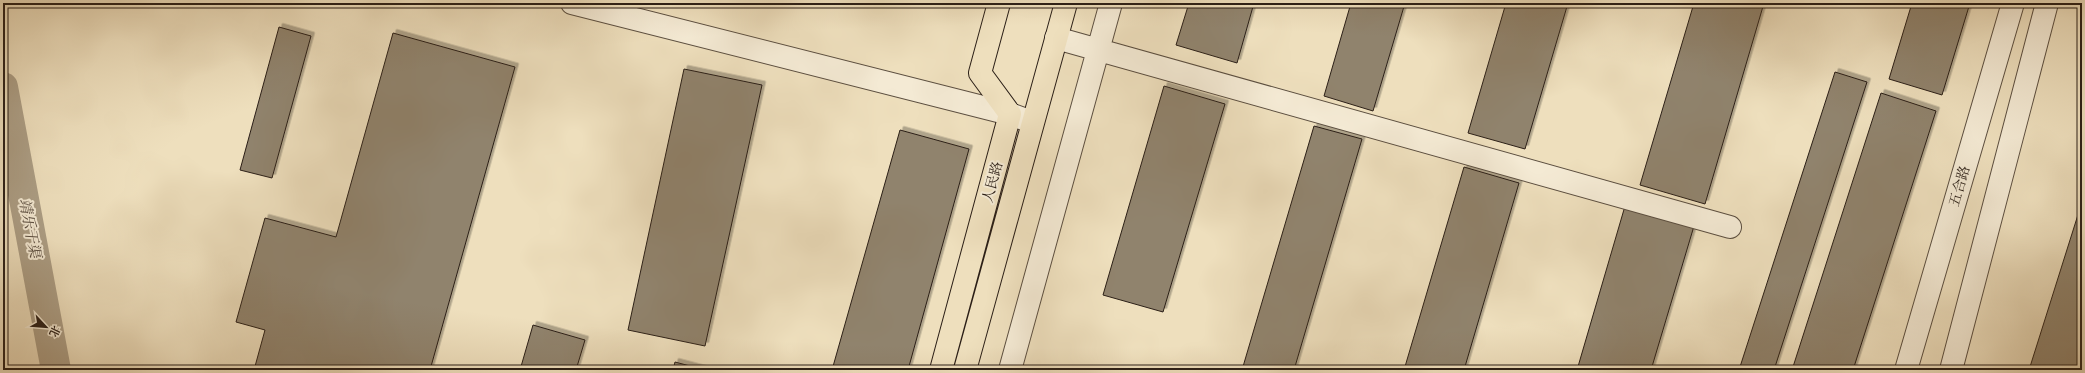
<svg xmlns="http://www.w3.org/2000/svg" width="2085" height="373" viewBox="0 0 2085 373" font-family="Alegreya,'Noto Serif SC',serif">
  <defs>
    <filter id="shadow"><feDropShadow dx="3.5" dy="-3.5" stdDeviation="0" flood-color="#0004"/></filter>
  </defs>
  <rect width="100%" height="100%" fill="#eedfbd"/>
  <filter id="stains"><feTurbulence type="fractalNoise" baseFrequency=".005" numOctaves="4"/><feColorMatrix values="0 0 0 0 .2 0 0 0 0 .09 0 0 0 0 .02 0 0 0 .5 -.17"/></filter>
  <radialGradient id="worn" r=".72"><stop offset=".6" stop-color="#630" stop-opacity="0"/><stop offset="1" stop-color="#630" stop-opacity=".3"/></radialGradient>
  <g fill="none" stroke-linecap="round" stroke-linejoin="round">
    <!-- canal -->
    <path stroke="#ac9e85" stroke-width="30" d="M3,87l53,283"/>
  </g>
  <!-- building -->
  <path fill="#90836d" stroke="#2b1f17" filter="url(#shadow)" d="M1189,3h65l-17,60 -61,-18z
    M1351,3h54l-32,108 -49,-15z
    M1506,3h62l-43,146 -57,-16z
    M1694,3h70l-59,201 -65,-19z
    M1912,3h58l-28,92 -53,-16z
    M279,27l32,9 -39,142 -32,-8z
    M393,33l122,34 -85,303h-176l11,-40 -29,-8 29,-104 71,19z
    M684,69l78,16 -57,261 -77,-16z
    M1835,72l32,10 -93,288h-35z
    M1164,86l61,18 -62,208 -60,-17z
    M1881,93l55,18 -83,259h-61z
    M1314,126l48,13 -68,231h-52z
    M900,130l69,19 -61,221h-76z
    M1464,167l55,16 -55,187h-60z
    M2082,202v168h-53z
    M1625,206l69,20 -43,144h-74z
    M533,325l52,15 -9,30h-56z
    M675,362l30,8h-32z"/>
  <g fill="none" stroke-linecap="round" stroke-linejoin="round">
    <!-- minor casing -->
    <g stroke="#5c4f40" stroke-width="24">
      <path id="minor" d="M572,3l438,111 22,8
        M1056,38l674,189
        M1010,370l101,-367
        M1906,370l107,-367
        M1951,370l96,-367"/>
    </g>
    <!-- major casing -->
    <g stroke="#2b1f17" stroke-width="24">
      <path id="major" d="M941,370l69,-256 -30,-41 19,-70
        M965,370l101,-367"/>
    </g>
    <!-- minor -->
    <use href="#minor" stroke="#f4ead4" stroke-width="22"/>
    <!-- major -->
    <use href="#major" stroke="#eedfbd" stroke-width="22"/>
  </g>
  <g text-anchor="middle" stroke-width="4" stroke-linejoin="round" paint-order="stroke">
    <!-- street labels -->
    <g font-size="14" fill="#2b1f17" stroke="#f4ead4">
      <text transform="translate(992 182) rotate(-75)" y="5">人民路</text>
      <text transform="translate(1959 186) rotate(-74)" y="5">五合路</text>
    </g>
    <!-- water labels -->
    <g font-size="15" font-style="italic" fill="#584b3e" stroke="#f4ead4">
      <text transform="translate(30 228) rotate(79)" y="5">靖乐干渠</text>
    </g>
  </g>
  <!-- margin -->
  <rect width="2085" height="373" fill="none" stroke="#eedfbd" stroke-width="16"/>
  <rect x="4" y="4" width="2077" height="365" fill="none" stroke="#2b1f17" stroke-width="2"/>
  <rect x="8" y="8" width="2069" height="357" fill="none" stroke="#2b1f17"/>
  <!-- north arrow -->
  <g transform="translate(46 327) rotate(116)" stroke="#f4ead4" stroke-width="3" paint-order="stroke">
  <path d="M0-3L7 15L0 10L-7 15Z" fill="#2b1f17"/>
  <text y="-6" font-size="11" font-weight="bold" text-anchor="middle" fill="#2b1f17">北</text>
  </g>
  <rect width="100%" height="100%" filter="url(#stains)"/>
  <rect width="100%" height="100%" fill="url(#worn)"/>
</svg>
